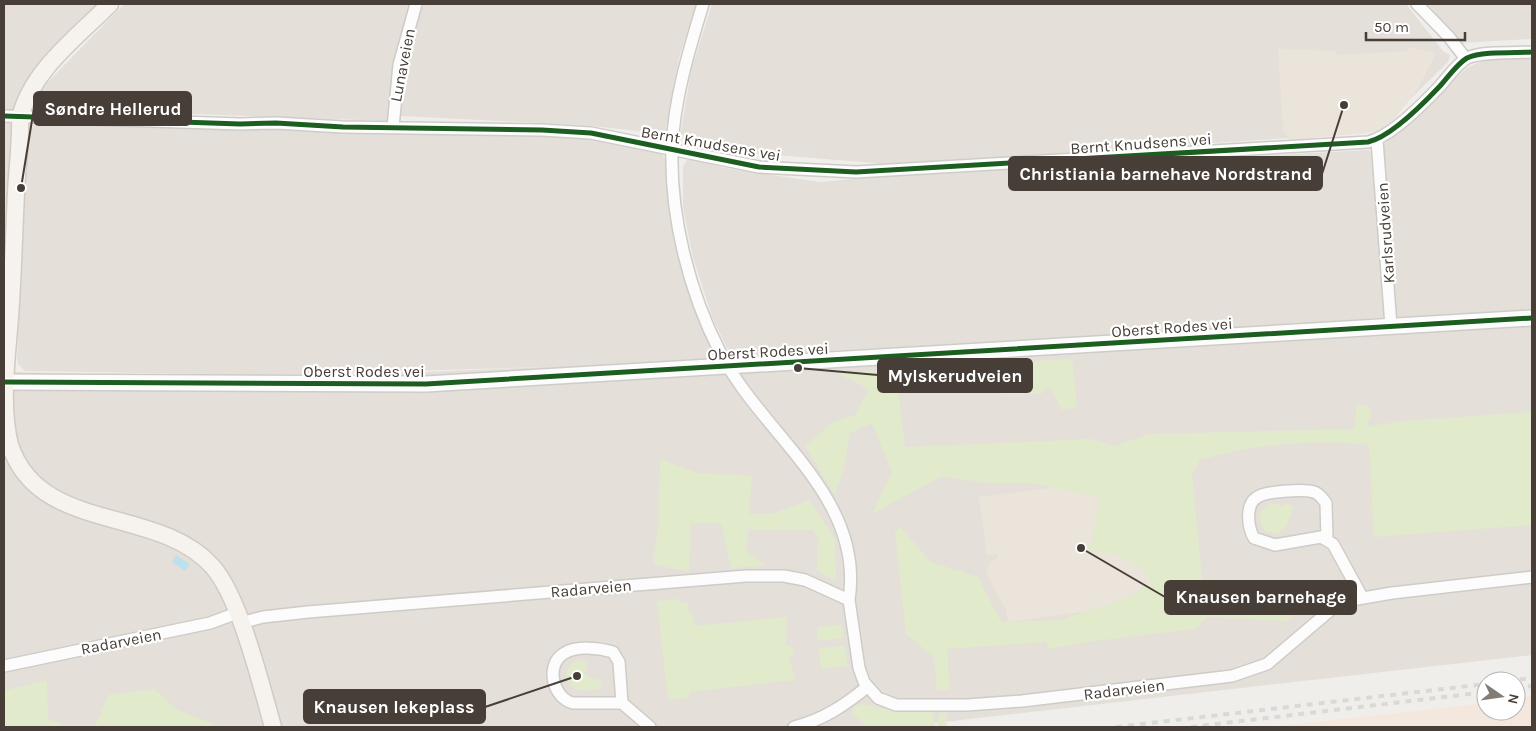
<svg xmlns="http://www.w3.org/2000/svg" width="1536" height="731" viewBox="0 0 1536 731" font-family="Karla,sans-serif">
  <rect width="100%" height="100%" fill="#f0eeeb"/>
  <!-- residential -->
  <path fill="#e4dfd8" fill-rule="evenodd" d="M4,4h111l-74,83 -8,19 -6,31 2,-6 6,-7 552,14 74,14 4,7 8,73 40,119 -3,7 -104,7 118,-5 808,-48v343l-632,72h-896zM27,139l-10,219 1,6 7,7 245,4 274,-8 -296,12 -233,-7z
    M124,4h287l-18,62 -6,55 -351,-13 -2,-2 9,-19z
    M424,4h273l-18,54 -14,76 -82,-9 -182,-9 7,-73z
    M712,4h694l37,47 7,4 -2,7 -65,64 -16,7 -480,31 -173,-14 -34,-12 11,-67z
    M1428,4h104v35l-71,4z
    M1532,58v251l-135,9 -2,-4 -12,-167 1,-3 83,-76 17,-8z
    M1369,150l3,3 13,161 -3,4 -293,19 -354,19 -8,-8 -14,-29 -20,-61 -10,-51v-41l6,-8 36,10 95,14 78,-7z"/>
  <!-- commercial -->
  <path fill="#f3e7de" d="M1532,696v31h-261l215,-24v8h30v-13z"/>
  <!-- education -->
  <path fill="#ebe4da" d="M1408,47l28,6 -20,39 -21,26 -18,14 -87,8 -7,-10 -5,-81 57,2 1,4 72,-4z
    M1136,477l51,121 -179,24 -2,-12 -20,-37 3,-10 9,-5v-4l-11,1 -8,-58z"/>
  <!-- green -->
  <path fill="#e2eacc" d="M1072,359l5,48 -15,3 -12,-24 -9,8h-40l-14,-31z
    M896,370l9,77 186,-8 24,7 35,-12 205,-5 1,-24h12l3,10 -5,12 36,-6 130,-9v113l-158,12 -5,-92c-56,-6 -114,-1 -169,15l-8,13 11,115 94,2 17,7 -28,24 -79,-4 -12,12 -100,12 -46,8 -3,-7 -99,7 3,41h-13l-3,-33 -28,-23 -11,-103 5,-4 31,35 47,15 23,45 59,-2 70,-23 21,-16 -9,-14 -23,-11 -40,-8 12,-4 5,-33 6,-13 -72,-15h-45l-43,-7 -70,38 20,-42 -20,-49 -22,10 -6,34 -9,28 -30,-49 28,-24 22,-7 14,-26 -32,-16z
    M660,459l37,14 55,3 -3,38h23l37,-14 26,39 1,41 -19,-9 1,-34 -5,-7h-65l-2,21 20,15 -35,2 -10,-45h-30l-2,49 -36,-8 5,-36z
    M1271,503l11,3 6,-3 6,4 -9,22 -10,5 -10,-3 -6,-12 2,-8z
    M679,599l1,4h8l1,10 4,1 2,12 92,-9 -1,27 7,3 1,5 -5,6 6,22 -106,12v6l-21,2 -11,-99z
    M842,625l2,13 -26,3 -1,-14z
    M845,646l2,20 -26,3 -2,-21z
    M579,660l8,2 -2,11 6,5 9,2 2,3 -2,6c-16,3 -34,3 -33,-18l5,-8z
    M47,680l1,39 21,8h-65v-36z
    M155,689l22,21 44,17h-126l13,-32z
    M863,704l32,7 39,1 1,15h-67l-17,-14 3,-7z
    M939,713h7v11l3,3h-12z"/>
  <!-- water -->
  <path fill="#bce0ee" d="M176,555l14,9 -5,7 -13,-9z"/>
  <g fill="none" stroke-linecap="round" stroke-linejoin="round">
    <!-- minor casing -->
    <g stroke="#ceccc8" stroke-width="14">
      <path id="minor" d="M703,4c-14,46 -29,95 -31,144 -2,68 17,144 48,204 42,83 145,144 129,248
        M1417,4l32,33 17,22
        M4,116l236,8 36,-1 67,4 199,3 49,3 168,34 97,5 512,-30c22,-5 56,-39 72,-56 8,-9 17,-22 27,-28 15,-7 48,-5 65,-6
        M393,127l6,-62 17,-61
        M1377,140l14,186
        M1327,539l-1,-36c-4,-5 -6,-9 -12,-11 -10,-3 -50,-1 -58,6 -11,8 -8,30 -2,40l21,7 46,-8 12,7 29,53
        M240,623l23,-6 45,-5 438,-36h38l21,4 44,20 10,68 5,14 14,16 18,7h71l55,-4 210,-25 35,-12 73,-62 52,-9 140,-16
        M4,666l206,-43 27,-10
        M622,703h-49c-20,-5 -28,-37 -10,-49 13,-9 36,-6 50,-2l6,10 3,41 28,24
        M794,727c29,-7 51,-22 73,-40"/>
    </g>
    <!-- tertiary casing -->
    <g stroke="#ceccc8" stroke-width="18">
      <path id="tertiary" d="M4,382l422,2 1106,-66"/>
    </g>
    <!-- secondary casing -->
    <g stroke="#d1cbc3" stroke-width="19">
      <path id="secondary" d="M110,4c-33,33 -79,67 -90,114 1,25 -3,50 -4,75 -2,41 -3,83 -6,124 -3,41 -10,88 0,128 29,89 147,60 202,121 28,31 49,119 61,161"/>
    </g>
    <!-- minor -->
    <use href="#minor" stroke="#fdfcfc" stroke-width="11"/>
    <!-- tertiary -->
    <use href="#tertiary" stroke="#fdfcfc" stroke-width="15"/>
    <!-- secondary -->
    <use href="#secondary" stroke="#f6f3ef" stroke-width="16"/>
    <!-- rail -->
    <path stroke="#d9d9d8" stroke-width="4" stroke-dasharray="6 6" stroke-linecap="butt" d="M1508,681l24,-3
      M1516,688l16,-2
      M1116,727l370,-43
      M1191,727l295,-35"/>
    <!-- cycleway casing -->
    <g stroke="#fff" stroke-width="8">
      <path id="cycleway" d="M4,116l236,8 36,-1 67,4 199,3 49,3 168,34 97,5 512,-30c22,-5 56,-39 72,-56 8,-9 17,-22 27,-28 15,-7 48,-5 65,-6
        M4,382l422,2 1106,-66"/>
    </g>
    <!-- cycleway -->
    <use href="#cycleway" stroke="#1b5e20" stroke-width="5"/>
  </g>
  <g text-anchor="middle" stroke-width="4.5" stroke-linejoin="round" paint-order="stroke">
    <!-- street labels -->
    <g font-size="16" fill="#473e37" stroke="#fff">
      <text transform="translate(402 65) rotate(-79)" y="6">Lunaveien</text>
      <text transform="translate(711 143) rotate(10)" y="6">Bernt Knudsens vei</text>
      <text transform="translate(1141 143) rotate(-4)" y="6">Bernt Knudsens vei</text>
      <text transform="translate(1385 233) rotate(-94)" y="6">Karlsrudveien</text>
      <text transform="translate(1172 327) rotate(-4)" y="6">Oberst Rodes vei</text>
      <text transform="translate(768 351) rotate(-3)" y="6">Oberst Rodes vei</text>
      <text x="364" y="377">Oberst Rodes vei</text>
      <text transform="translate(591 588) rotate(-5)" y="6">Radarveien</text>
      <text transform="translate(121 641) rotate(-11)" y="6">Radarveien</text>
      <text transform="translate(1124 689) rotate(-7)" y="6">Radarveien</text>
    </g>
  </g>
  <!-- callouts -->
  <path fill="none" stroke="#473e37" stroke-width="2" d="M21 188L34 108M1344 105L1322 174M798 368L878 375M1081 548L1165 597M577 676L485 707"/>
  <g fill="#473e37" stroke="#fff" stroke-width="2">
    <circle cx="21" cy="188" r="5"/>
    <circle cx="1344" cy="105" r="5"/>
    <circle cx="798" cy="368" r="5"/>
    <circle cx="1081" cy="548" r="5"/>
    <circle cx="577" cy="676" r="5"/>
  </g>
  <g fill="#473e37" stroke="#473e37" stroke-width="2">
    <rect x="34" y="92" width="157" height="33" rx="5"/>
    <rect x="1009" y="157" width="313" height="33" rx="5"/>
    <rect x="878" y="359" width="154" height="33" rx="5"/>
    <rect x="1165" y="581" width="191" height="33" rx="5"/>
    <rect x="304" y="690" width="181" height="33" rx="5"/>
  </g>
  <g font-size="18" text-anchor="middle" font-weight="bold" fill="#fff">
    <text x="113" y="115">Søndre Hellerud</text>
    <text x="1166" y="180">Christiania barnehave Nordstrand</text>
    <text x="955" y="382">Mylskerudveien</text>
    <text x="1261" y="603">Knausen barnehage</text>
    <text x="394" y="713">Knausen lekeplass</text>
  </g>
  <!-- border -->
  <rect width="1536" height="731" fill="none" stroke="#473e37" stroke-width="10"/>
  <!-- north arrow -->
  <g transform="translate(1501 696) rotate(103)"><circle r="24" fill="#ffffff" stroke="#b5b2af"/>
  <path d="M0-4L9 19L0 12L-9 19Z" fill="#827c76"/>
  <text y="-8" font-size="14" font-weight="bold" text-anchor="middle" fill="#473e37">N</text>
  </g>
  <!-- scale -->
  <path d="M1366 32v8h99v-8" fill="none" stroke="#473e37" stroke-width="2.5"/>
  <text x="1374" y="32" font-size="15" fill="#473e37" stroke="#ffffff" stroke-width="4" paint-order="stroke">50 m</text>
</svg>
